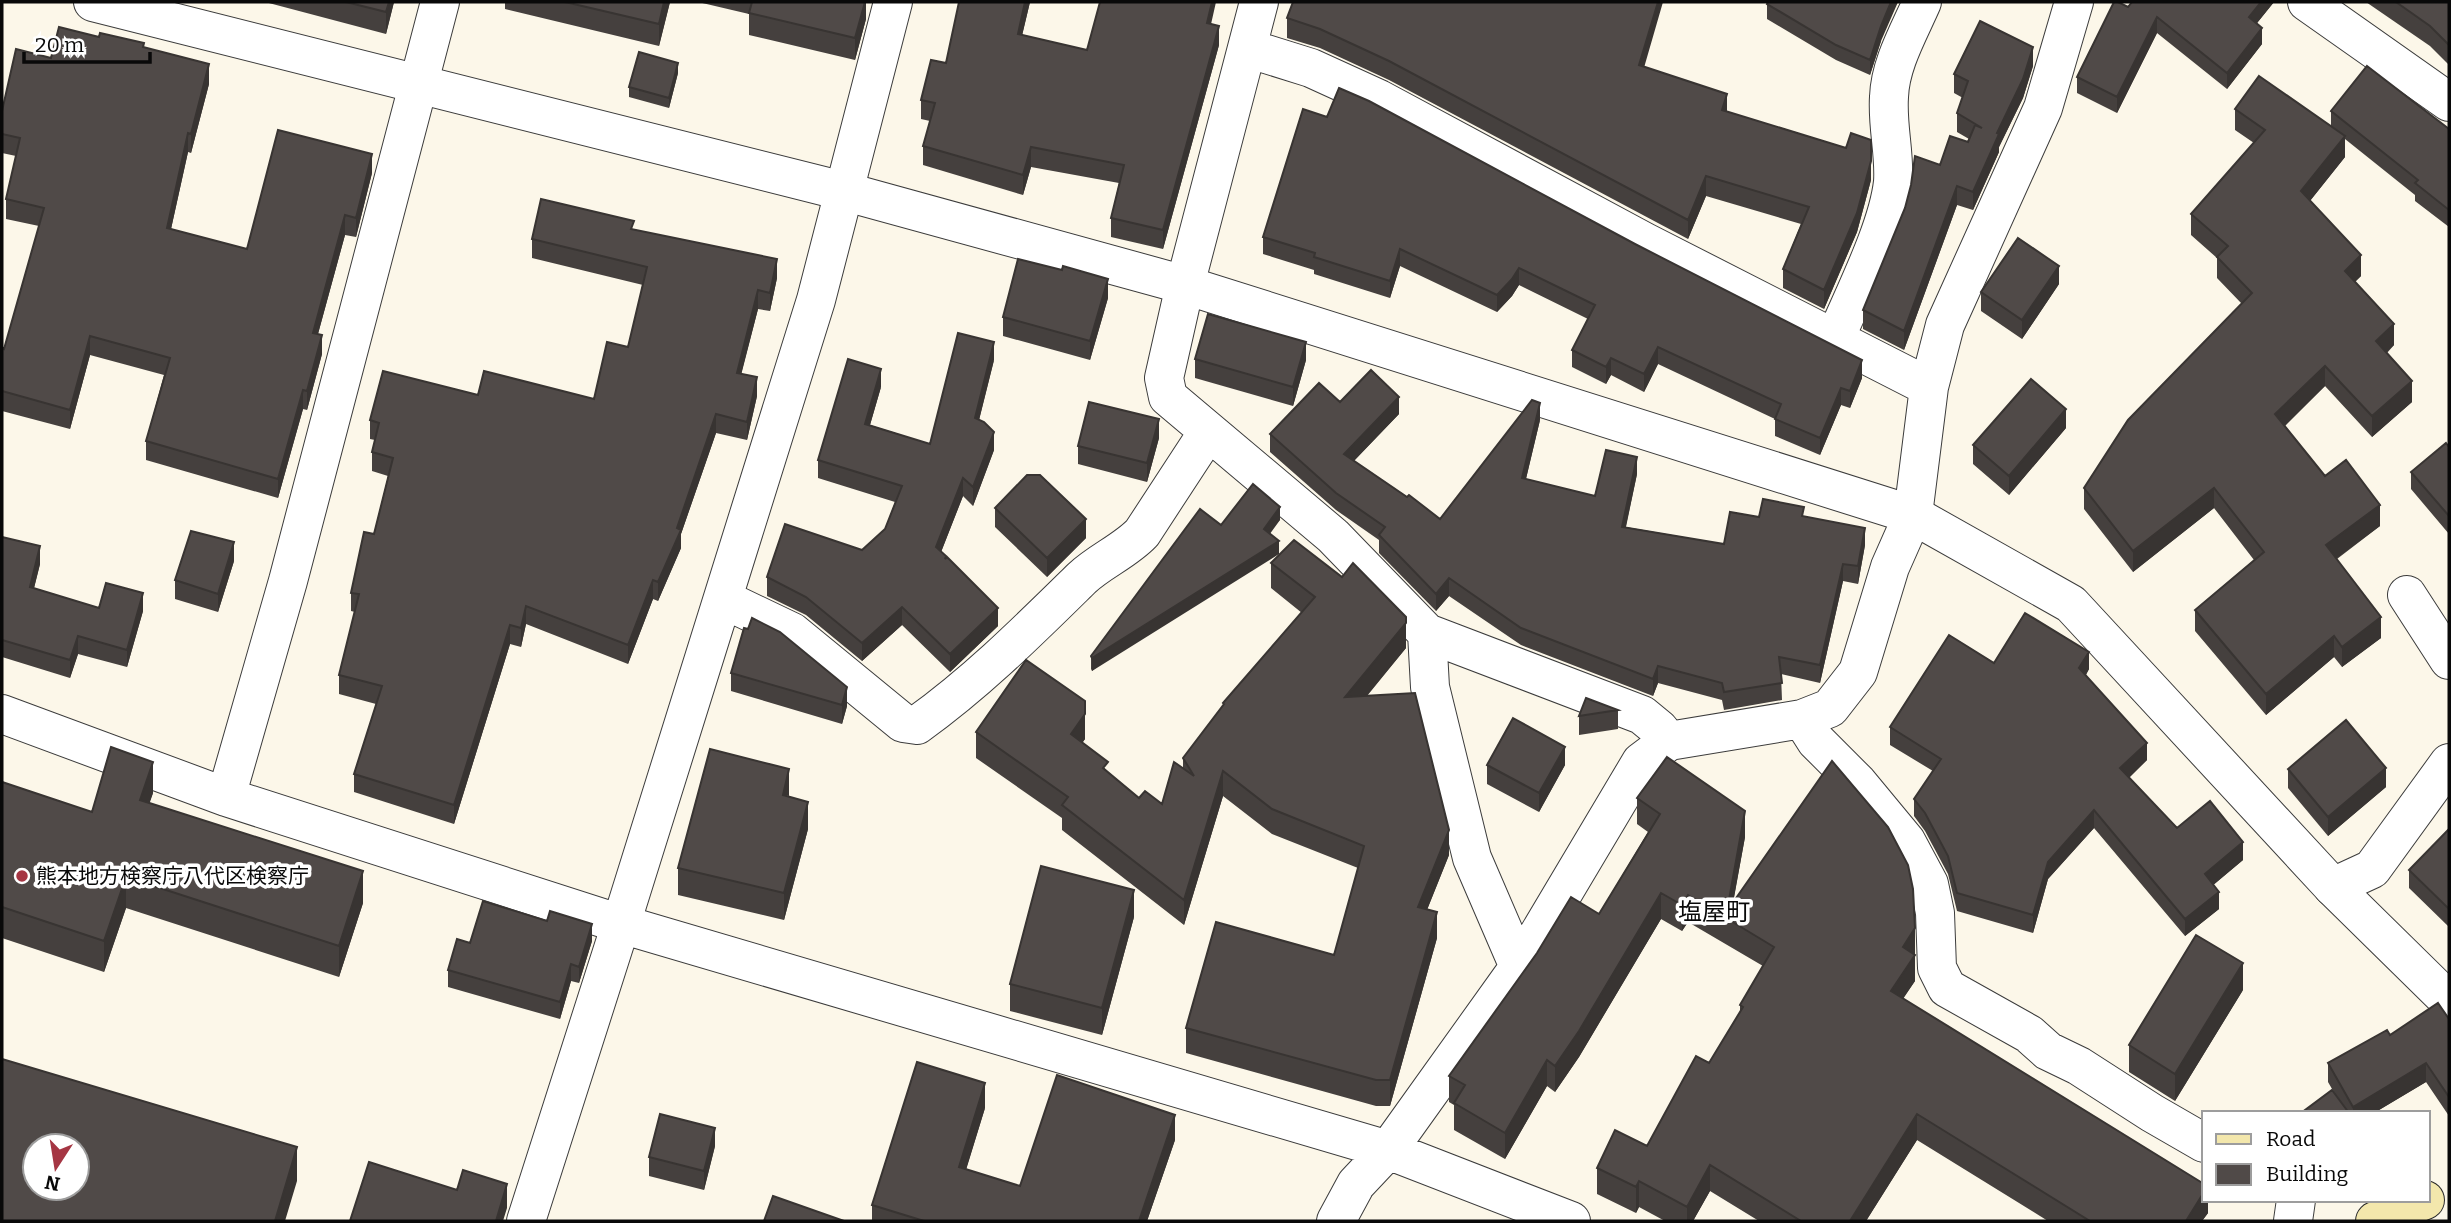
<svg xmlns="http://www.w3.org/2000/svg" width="2451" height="1223" viewBox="0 0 2451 1223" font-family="Bitter,'Noto Sans JP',serif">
  <rect width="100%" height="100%" fill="#fcf7e9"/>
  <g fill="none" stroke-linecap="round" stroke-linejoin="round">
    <!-- minor casing -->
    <g stroke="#3c3c3c" stroke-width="40">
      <path id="minor" d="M1259,2l-74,283 -21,93 4,19 165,139 94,97 215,82 17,14 10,12
        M2307,2l142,100
        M1247,48l64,20 68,31 266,143 284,145
        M1836,337c18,-43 52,-109 57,-155 2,-28 -6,-56 -4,-85 1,-33 20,-65 33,-95
        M2407,595l42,65
        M723,599l69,33 111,91 14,2c60,-43 112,-95 165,-147 18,-17 43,-27 60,-45l66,-101
        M1427,633l3,54 42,171 47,109
        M2,714l224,83 395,127 767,226 183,71
        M1802,719l14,22 42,42 48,58 23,43 6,29 2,55 10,20 82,46 19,17 31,15 73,47 52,30
        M226,797l62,-216 152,-579
        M2333,887l39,-18 77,-106
        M526,1221l95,-297 195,-624 77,-298
        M1336,1221l20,-37 32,-34 131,-183 122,-205 28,-21 133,-22 28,-11 28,-36 32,-105 23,-52 16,-128 16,-62 98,-217 31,-106
        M2293,1221l3,-21"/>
    </g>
    <!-- tertiary casing -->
    <g stroke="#3c3c3c" stroke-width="40">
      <path id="tertiary" d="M93,2l750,189 342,94 728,230 158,89 262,283 116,114"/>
    </g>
    <!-- secondary casing -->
    <g stroke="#2b2b2b" stroke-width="40">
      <path id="secondary" d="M2375,1221l50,-21"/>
    </g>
    <!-- minor -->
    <use href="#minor" stroke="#fff" stroke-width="38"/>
    <!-- tertiary -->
    <use href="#tertiary" stroke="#fff" stroke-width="38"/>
    <!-- secondary -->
    <use href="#secondary" stroke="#f3e7ac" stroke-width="38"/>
  </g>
  <!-- wall -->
  <path fill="#45403e" d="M265,2h129l-8,32z
    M505,2h165l-11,44 -154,-37z
    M698,2h168v17l-11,41 -106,-25v-21z
    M959,2h71l-8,33 65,15 124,-26 8,21 -56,204 -52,-12v-19l8,-35 -88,-16 -8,28 -100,-30v-19l7,-25 -9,-2v-19l25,-37z
    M2132,2h142l-17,21 5,21 -35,45 -70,-56 -40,80 -40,-20v-16z
    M2366,2h83v63l-19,-19z
    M1767,4l114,37 -11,34 -34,-15 -69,-41z
    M1287,18l357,49 83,44 144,69 -14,52 -33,77 -41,-21v-19l18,-45 -95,-28 -18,43 -299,-159 -69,-32 -33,-10z
    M144,48l65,36 -18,69 -3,-1 -17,77 76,20 125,-76 -16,64 -11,-2 -27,99 4,20 -15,56 -4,-1 -25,89 -132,-38v-19l18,-66 -74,-20 -20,74 -68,-18v-63l2,1 35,-123 -33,-7v-20l10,-43 -14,-3v-42z
    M2033,66l-10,32 -24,49v5l-26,58 -16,-5 -53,145 -41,-21v-19l77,-145 28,-23 1,-3 -12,-7v-19l6,-15 -9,-5v-19z
    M678,73l-9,35 -40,-11v-10z
    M1303,109l559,269 -12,30 -9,-3 -21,50 -45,-19v-17l-117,-55 -14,28 -33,-17 -5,9 -34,-17v-17l16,-31 -69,-34 -7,11 -15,16 -97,-46 -10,32 -76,-24v-4l-51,-16v-17z
    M2235,109l96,18v-16l118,18v98l-34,-26v-6l-70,-56v18l-35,44 51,75 -6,6 39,63 -7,8 25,49 -40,35 -47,-51 -40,40 40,50 55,50 -43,33 44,79 -39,29 -8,-10 -68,58 -71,-84v-21l59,-50 -40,-52 -81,64 -49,-63v-21l158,-184 -25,-26v-20l-26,-23v-21l63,-71 -19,-13z
    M634,229l143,49 -7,33 -12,-2 -17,65 16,22 -10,44 -31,-7 -35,101v14l-23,53 -5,-2 -25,65 -102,-40 -5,23 -11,-3 -56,180 -100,-32v-18l22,-70 -37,-10v-19l16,-63 -4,-1v-18l23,-59 14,-58 -16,-5v-19l3,-12 -5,-1v-19l108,-25 116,4 34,-52 15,-62 -111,-27v-19z
    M2059,284l-37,55 -41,-28v-19z
    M1108,298l-18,62 -87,-24v-19z
    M1195,359l111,1 -13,46 -98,-28z
    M994,360l-15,60 15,30 -21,56 -10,-10 -22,56 57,74 -48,46 -48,-47 -40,36 -56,-46 -39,-19v-19l95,-27 23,-21 10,-27 -77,-24v-18l63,-73 -11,38 60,19z
    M1340,402l59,12 -45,47 86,58 100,-99 -14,59 69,17 42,-22 -11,53 98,17 35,-27h45l61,28 -7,39 -15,-3 -23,102 -39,-9 1,26 -58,10 -2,-10 -64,-17 -5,13 -132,-51 -72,-49 -13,15 -57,-58v-13l-43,-30 -66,-58v-18z
    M2066,428l-57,67 -36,-31v-19z
    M1159,438l-12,44 -69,-18v-18z
    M2449,447v87l-38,-45v-17z
    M995,508l91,30 -39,39 -52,-50z
    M1280,520l-188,151 -1,-2v-13l130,-131z
    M2,537l38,27 -6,24 65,20 44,3 -16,56 -49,-13 -8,24 -68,-21z
    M234,561l-16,51 -43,-13v-19z
    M1271,563l135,85 -39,48 82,159 -22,55 10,28 -47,168h-14l-190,-53v-25l148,-73 24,-87 -86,-34 -49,-38 -39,129 -122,-95v-12l-86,-60v-26l109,7 -3,4 26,29 31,26 23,6 21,-36v-10l40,-52v-3l79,-90 -31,-25z
    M1994,663l95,6 -3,6 61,85 -18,18 48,50 66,32 -30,25 6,24 -34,27 -91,-108 -46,51 -15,54 -76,-22 -9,-37 -23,-43 -11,-15v-17l19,-28 -43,-26v-18z
    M731,673l116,33 -5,18 -111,-33z
    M1618,710v19l-39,6v-19z
    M1487,765h78l-26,47 -52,-28z
    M2288,769l98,18 -58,49 -40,-48z
    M2,782l90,30 61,-19 -4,10 214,100 -24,74 -213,-69 -22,64 -102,-34z
    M789,797l19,32 -24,91 -106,-25v-27z
    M1637,798l108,39 -12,65 182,26v53l-12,17 305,202v13l-6,8h-154l-131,-81 -51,81h-107l-49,-30 -17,30h-28l-26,-14 -3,6 -39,-19v-26l50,-22 62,-83 31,-51v-7l23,-39 -75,-44 -6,9 -21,-12 -82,138 -24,35 -8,-6 -42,73 -51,-29v-25l-5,-3v-26l150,-162 49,-82 -11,-8z
    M2449,829v98l-40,-39v-18z
    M1134,917l-32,118 -92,-24v-27z
    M592,941l-13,42 -8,-2 -11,38 -112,-32v-17l22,-27z
    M2243,990l-68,111 -46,-29v-27z
    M2449,1019v97l-23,-34 -52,31h-73l34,-19 -7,-12v-19l62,-28z
    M985,1108l-19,61 54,17 155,-46 -28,81h-275v-16z
    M715,1146l-11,44 -55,-14v-19z"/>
  <!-- shaded-wall -->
  <path fill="#383432" d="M389,2h5l-8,32v-22z
    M664,2h6l-11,44v-22z
    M865,2h1v17l-11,41v-22z
    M1025,2h5l-12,51v-19z
    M1212,2h4l-9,40v-19z
    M1658,2h5l-24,83v-20z
    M1891,2h7l-17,39 -11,34v-15l11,-34z
    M2261,2h13l-25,31v-16z
    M2157,17v16l-40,80v-16z
    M1219,26v19l-56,204v-19z
    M2262,28v16l-35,45v-16z
    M2033,47v19l-10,32 -24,49v5l-26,58v-18z
    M678,63v10l-9,35v-10z
    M209,64v20l-18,69v-19z
    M1727,94v20l-5,-4z
    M188,133v19l-21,95v-19z
    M2345,136v21l-44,55v-21z
    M1031,147v20l-8,28v-20z
    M372,154v19l-16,64v-19z
    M1871,161v19l-14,52 -33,77v-19z
    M1706,176v20l-18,43v-19z
    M1957,186v19l-53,145v-19z
    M345,215v20l-32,117v-19z
    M1400,249v17l-10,32v-17z
    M2361,255v21l-16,15v-20z
    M777,259v19l-7,33v-18z
    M2059,266v18l-37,55v-19z
    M1519,268v17l-7,11 -15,16v-17z
    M1108,279v19l-18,62v-19z
    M758,290v19l-21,82v-18z
    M2394,324v21l-18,17v-21z
    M322,335v19l-15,56v-19z
    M90,336v19l-20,74v-19z
    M994,342v18l-19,76v-18z
    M1306,342v18l-13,46v-19z
    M1658,347v17l-14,28v-18z
    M1611,358v17l-5,9v-17z
    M1862,360v18l-12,30v-17z
    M2325,366v20l-50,49v-21z
    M881,369v18l-16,55v-18z
    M757,377v19l-10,44v-18z
    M2412,381v21l-40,35v-21z
    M1841,388v17l-21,50v-17z
    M303,390v19l-25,89v-19z
    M1399,397v17l-55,57v-17z
    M1540,403v17l-18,75v-17z
    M2066,409v19l-57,67v-19z
    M716,414v19l-35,101v14l-23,53v-19z
    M1159,419v19l-12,44v-19z
    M994,432v18l-21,56v-19z
    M1637,457v17l-15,70v-17z
    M963,478v18l-27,69v-18z
    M2214,488v20l-81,64v-21z
    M2380,505v21l-54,40v-21z
    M1280,507v13l-16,22v-13z
    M1086,519v19l-39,39v-19z
    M1865,528v17l-7,39v-18z
    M1279,541v13l-187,117v-13z
    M234,542v19l-16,51v-18z
    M40,546v18l-10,40v-17z
    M1843,564v17l-23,102v-18z
    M1449,578v18l-13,15v-17z
    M653,580v19l-25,65v-19z
    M143,593v18l-16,56v-17z
    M526,606v18l-5,23v-19z
    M902,607v18l-40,36v-18z
    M998,608v18l-48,46v-18z
    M2381,617v21l-39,29v-20z
    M1406,623v25l-61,74v-25z
    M510,625v19l-56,180v-19z
    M78,636v18l-8,24v-18z
    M2334,636v21l-68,58v-21z
    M2089,652v17l-10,17v-18z
    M1658,666v17l-5,13v-17z
    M847,687v19l-5,18v-19z
    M1085,714v25l-14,20v-25z
    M2147,743v17l-27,26v-18z
    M1565,747v18l-26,47v-19z
    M153,762v31l-13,39v-32z
    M2386,768v19l-58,49v-19z
    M789,769v27l-6,-1z
    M1223,771v25l-39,129v-25z
    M808,802v27l-24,91v-27z
    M2094,810v18l-46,51 -15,54v-18l15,-53z
    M1745,811v26l-15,83 -3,-9z
    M1449,830v25l-31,77v-25z
    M2243,842v18l-38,32v-18z
    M363,871v32l-24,74v-31z
    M126,877v31l-22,64v-31z
    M1134,890v27l-32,118v-27z
    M2219,892v17l-34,27v-17z
    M1661,893v26l-82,138 -24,35v-26z
    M1688,895v27l-6,9v-26z
    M1437,912v26l-47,168v-26z
    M592,924v17l-13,42v-16z
    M1915,928v53l-24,36v-26l12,-44z
    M2243,963v27l-68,111v-27z
    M571,964v17l-11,38v-17z
    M1547,1060v26l-42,73v-26z
    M2426,1063v19l-52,31h-21v-6z
    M985,1083v25l-26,85v-26z
    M1917,1114v26l-51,81h-16z
    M1175,1115v25l-28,81h-8z
    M715,1128v18l-11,44v-19z
    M297,1147v34l-12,40h-10z
    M1710,1165v26l-17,30h-6v-14z
    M1639,1181v26l-3,6v-26z
    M507,1184v24l-4,13h-7z
    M2204,1192v8h4v13l-6,8h-16z"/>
  <!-- building -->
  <path fill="#504a48" stroke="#383432" stroke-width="2" fill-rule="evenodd" d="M346,2h43l-3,10z
    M565,2h99l-5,22z
    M752,2h113l-10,36 -106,-25z
    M959,2h66l-7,32 69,16 13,-48h112l-5,21 12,3 -56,204 -52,-12 13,-53 -93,-18 -8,28 -100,-29 12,-43 -14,-3 10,-40 15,3z
    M1293,2h365l-19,63 88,29 -5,16 124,38 5,-15 20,7v21l-14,52 -33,77 -41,-21 26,-62 -103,-31 -18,44 -299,-159 -69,-32 -33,-11z
    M1768,2h123l-10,24 -11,34 -34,-15 -69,-41z
    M2114,2h4l10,5 4,-5h129l-12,15 13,11 -35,45 -70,-56 -40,80 -40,-20z
    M2396,2h53v43l-19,-19z
    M1980,21l53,26 -10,32 -26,54 2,1 -26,58 -16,-6 -53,145 -41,-21 42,-102 6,-23 4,-29 25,9 10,-29 18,6 7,-17 7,3 -25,-15 11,-32 -14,-7z
    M59,27l40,10 1,-4 44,10 -1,4 66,17 -18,70 -3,-1 -21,95 80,21 31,-119 94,24 -16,64 -11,-3 -32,118 9,2 -15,56 -4,-1 -25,89 -132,-38 24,-83 -80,-22 -20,74 -68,-19v-43l2,1 40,-141 -38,-9 14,-61 -18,-4v-23l14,-62 35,9z
    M639,52l39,11 -9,35 -40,-11z
    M2367,66l82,63v81l-34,-27 3,-3 -87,-69z
    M2259,76l86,60 -44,55 60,64 -16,16 49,53 -18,17 36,40 -40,35 -47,-50 -50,48 50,62 21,-16 34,45 -54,40 55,72 -39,30 -8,-11 -68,58 -71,-84 69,-58 -50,-64 -81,63 -49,-63 44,-68 124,-127 -35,-36 11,-11 -37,-32 74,-84 -30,-21z
    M1339,88l30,13 266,143 227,116 -12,31 -9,-3 -21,50 -45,-19 6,-15 -123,-57 -14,27 -33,-16 -5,9 -34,-17 23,-45 -76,-37 -7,11 -15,16 -97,-46 -10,32 -76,-24 1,-4 -52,-16 40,-128 24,8z
    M541,199l93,22 -3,8 146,30 -7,34 -12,-3 -21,83 20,4 -10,45 -31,-8 -39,114 4,2 -23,52 -5,-2 -25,65 -102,-39 -5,22 -11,-3 -56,180 -100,-31 28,-88 -43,-11 20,-81 -8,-1 13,-61 10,2 19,-76 -21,-6 7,-29 -9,-3 13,-49 95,24 6,-24 110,28 13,-57 21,5 19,-80 -115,-28z
    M2018,238l41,28 -37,54 -41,-28z
    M1018,259l44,11 1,-4 45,13 -18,62 -87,-24z
    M1208,314l98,28 -13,45 -98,-28z
    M958,333l36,9 -19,76 9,4 10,10 -21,55 -10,-9 -27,69 10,9 -1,3 2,-2 51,51 -48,46 -48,-47 -40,36 -56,-46 -39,-20 18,-53 77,26 23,-21 17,-43 -84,-26 30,-101 33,10 -16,55 65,20z
    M1371,370l28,27 -55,57 63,43 2,-2 31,24 92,-119 8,3 -18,75 73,18 11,-46 31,7 -15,70 102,17 6,-32 29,5 4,-18 41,8 -2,9 63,12 -7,38 -15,-2 -23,101 -41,-8 3,26 -58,9 -2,-9 -64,-17 -5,13 -132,-51 -72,-50 -13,16 -57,-59 6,-8 -49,-34 -66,-59 49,-51 21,19z
    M2031,379l35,30 -57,67 -36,-31z
    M1089,402l70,17 -12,44 -69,-17z
    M2446,443l3,4v69l-38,-44z
    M1027,475h13l46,44 -39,39 -52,-50z
    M1253,484l27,23 -16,22 15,12 -187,117 -1,-2 109,-147 21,16z
    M191,531l43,11 -16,52 -43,-14z
    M2,537l38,9 -10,41 69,21 7,-25 37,10 -16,57 -49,-14 -8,24 -68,-20z
    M1294,540l48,37 11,-14 53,54v6l-61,74 70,-4 34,137 -31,77 19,5 -47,168h-14l-190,-52 30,-106 118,33 30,-109 -92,-37 -49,-38 -39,129 -122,-95 6,-8 -92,-65 50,-72 59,41v13l-14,20 37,28 -5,6 36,30 6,-7 17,13 12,-42 20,14 -11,-18 41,-54 -1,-1 92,-106 -44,-34z
    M2025,613l64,39 -10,16 68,75 -27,25 57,60 33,-27 33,41 -38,32 14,18 -34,27 -91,-109 -46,52 -15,53 -76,-22 -9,-37 -23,-43 -11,-14 27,-40 -51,-32 59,-92 45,28z
    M752,618l28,14 67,55 -5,18 -111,-32 13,-45 4,1z
    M1586,698l32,12 -39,6z
    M1513,718l52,29 -26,46 -52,-28z
    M2346,720l40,48 -58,49 -40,-48z
    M111,747l42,15 -13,38 223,71 -24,75 -213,-69 -22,64 -102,-34v-125l90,30z
    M710,749l79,20 -6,26 25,7 -24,91 -106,-25z
    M1667,757l78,54 -18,100 105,-150 56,66 20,38 5,24 2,39 -12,19 12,8 -24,36 313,193v8l-18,29h-96l-173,-107 -67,107h-49l-91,-56 -23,42 -48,-26 -3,6 -39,-19 18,-38 32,16 49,-90 13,7 34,-56 -3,-2 34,-58 -86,-52 -6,10 -21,-12 -82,138 -24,35 -8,-6 -42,73 -51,-30 11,-18 -16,-9 88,-123 34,-56 28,17 61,-100 -23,-16z
    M2449,829v80l-40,-39z
    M1041,866l93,24 -32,118 -92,-24z
    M483,901l64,20 3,-10 42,13 -13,43 -8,-3 -11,38 -112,-32 9,-31 13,4z
    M2196,935l47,28 -68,111 -46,-29z
    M2438,1003l11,16v78l-23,-34 -73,44 -25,-44 59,-33 3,5z
    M2,1059l295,88 -22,74h-273zM35,1146h42v42h-42z
    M917,1062l68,21 -26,84 61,19 37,-111 118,40 -36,106h-215l-52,-16z
    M2332,1090l17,23h-48z
    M660,1114l55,14 -11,43 -55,-14z
    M369,1162l88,28 6,-20 44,14 -11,37h-146z
    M773,1196l71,25h-80z"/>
  <!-- markers -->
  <circle fill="#a53643" stroke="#fff" stroke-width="2.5" cx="22" cy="876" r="7"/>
  <g text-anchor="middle" stroke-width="7" stroke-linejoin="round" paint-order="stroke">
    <!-- poi labels -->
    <g font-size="21" fill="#090909" stroke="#fff" text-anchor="start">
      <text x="36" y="883">熊本地方検察庁八代区検察庁</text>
    </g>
    <!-- quarter labels -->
    <g font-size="24" fill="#090909" stroke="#fff">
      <text x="1714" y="920">塩屋町</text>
    </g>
  </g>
  <!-- border -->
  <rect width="2451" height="1223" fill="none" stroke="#090909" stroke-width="7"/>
  <!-- legend -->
  <rect x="2202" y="1111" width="228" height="91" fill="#ffffff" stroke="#9d9d9d" stroke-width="2"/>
  <rect x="2216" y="1134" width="35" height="10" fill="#f3e7ac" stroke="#9d9d9d" stroke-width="2"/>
  <text x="2266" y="1146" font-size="21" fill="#090909">Road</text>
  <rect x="2216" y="1164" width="35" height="21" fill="#504a48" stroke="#9d9d9d" stroke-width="2"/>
  <text x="2266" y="1181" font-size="21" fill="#090909">Building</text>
  <!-- north arrow -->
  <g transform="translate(56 1167) rotate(192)"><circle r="33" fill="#ffffff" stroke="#9d9d9d" stroke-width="2"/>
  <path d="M0-5L12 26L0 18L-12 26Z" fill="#a53643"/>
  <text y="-10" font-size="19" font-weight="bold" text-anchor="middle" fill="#090909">N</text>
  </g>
  <!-- scale -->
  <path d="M24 52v10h126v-10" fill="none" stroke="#090909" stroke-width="3.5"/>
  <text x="35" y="52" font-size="21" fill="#090909" stroke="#ffffff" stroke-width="5" paint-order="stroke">20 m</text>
</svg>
